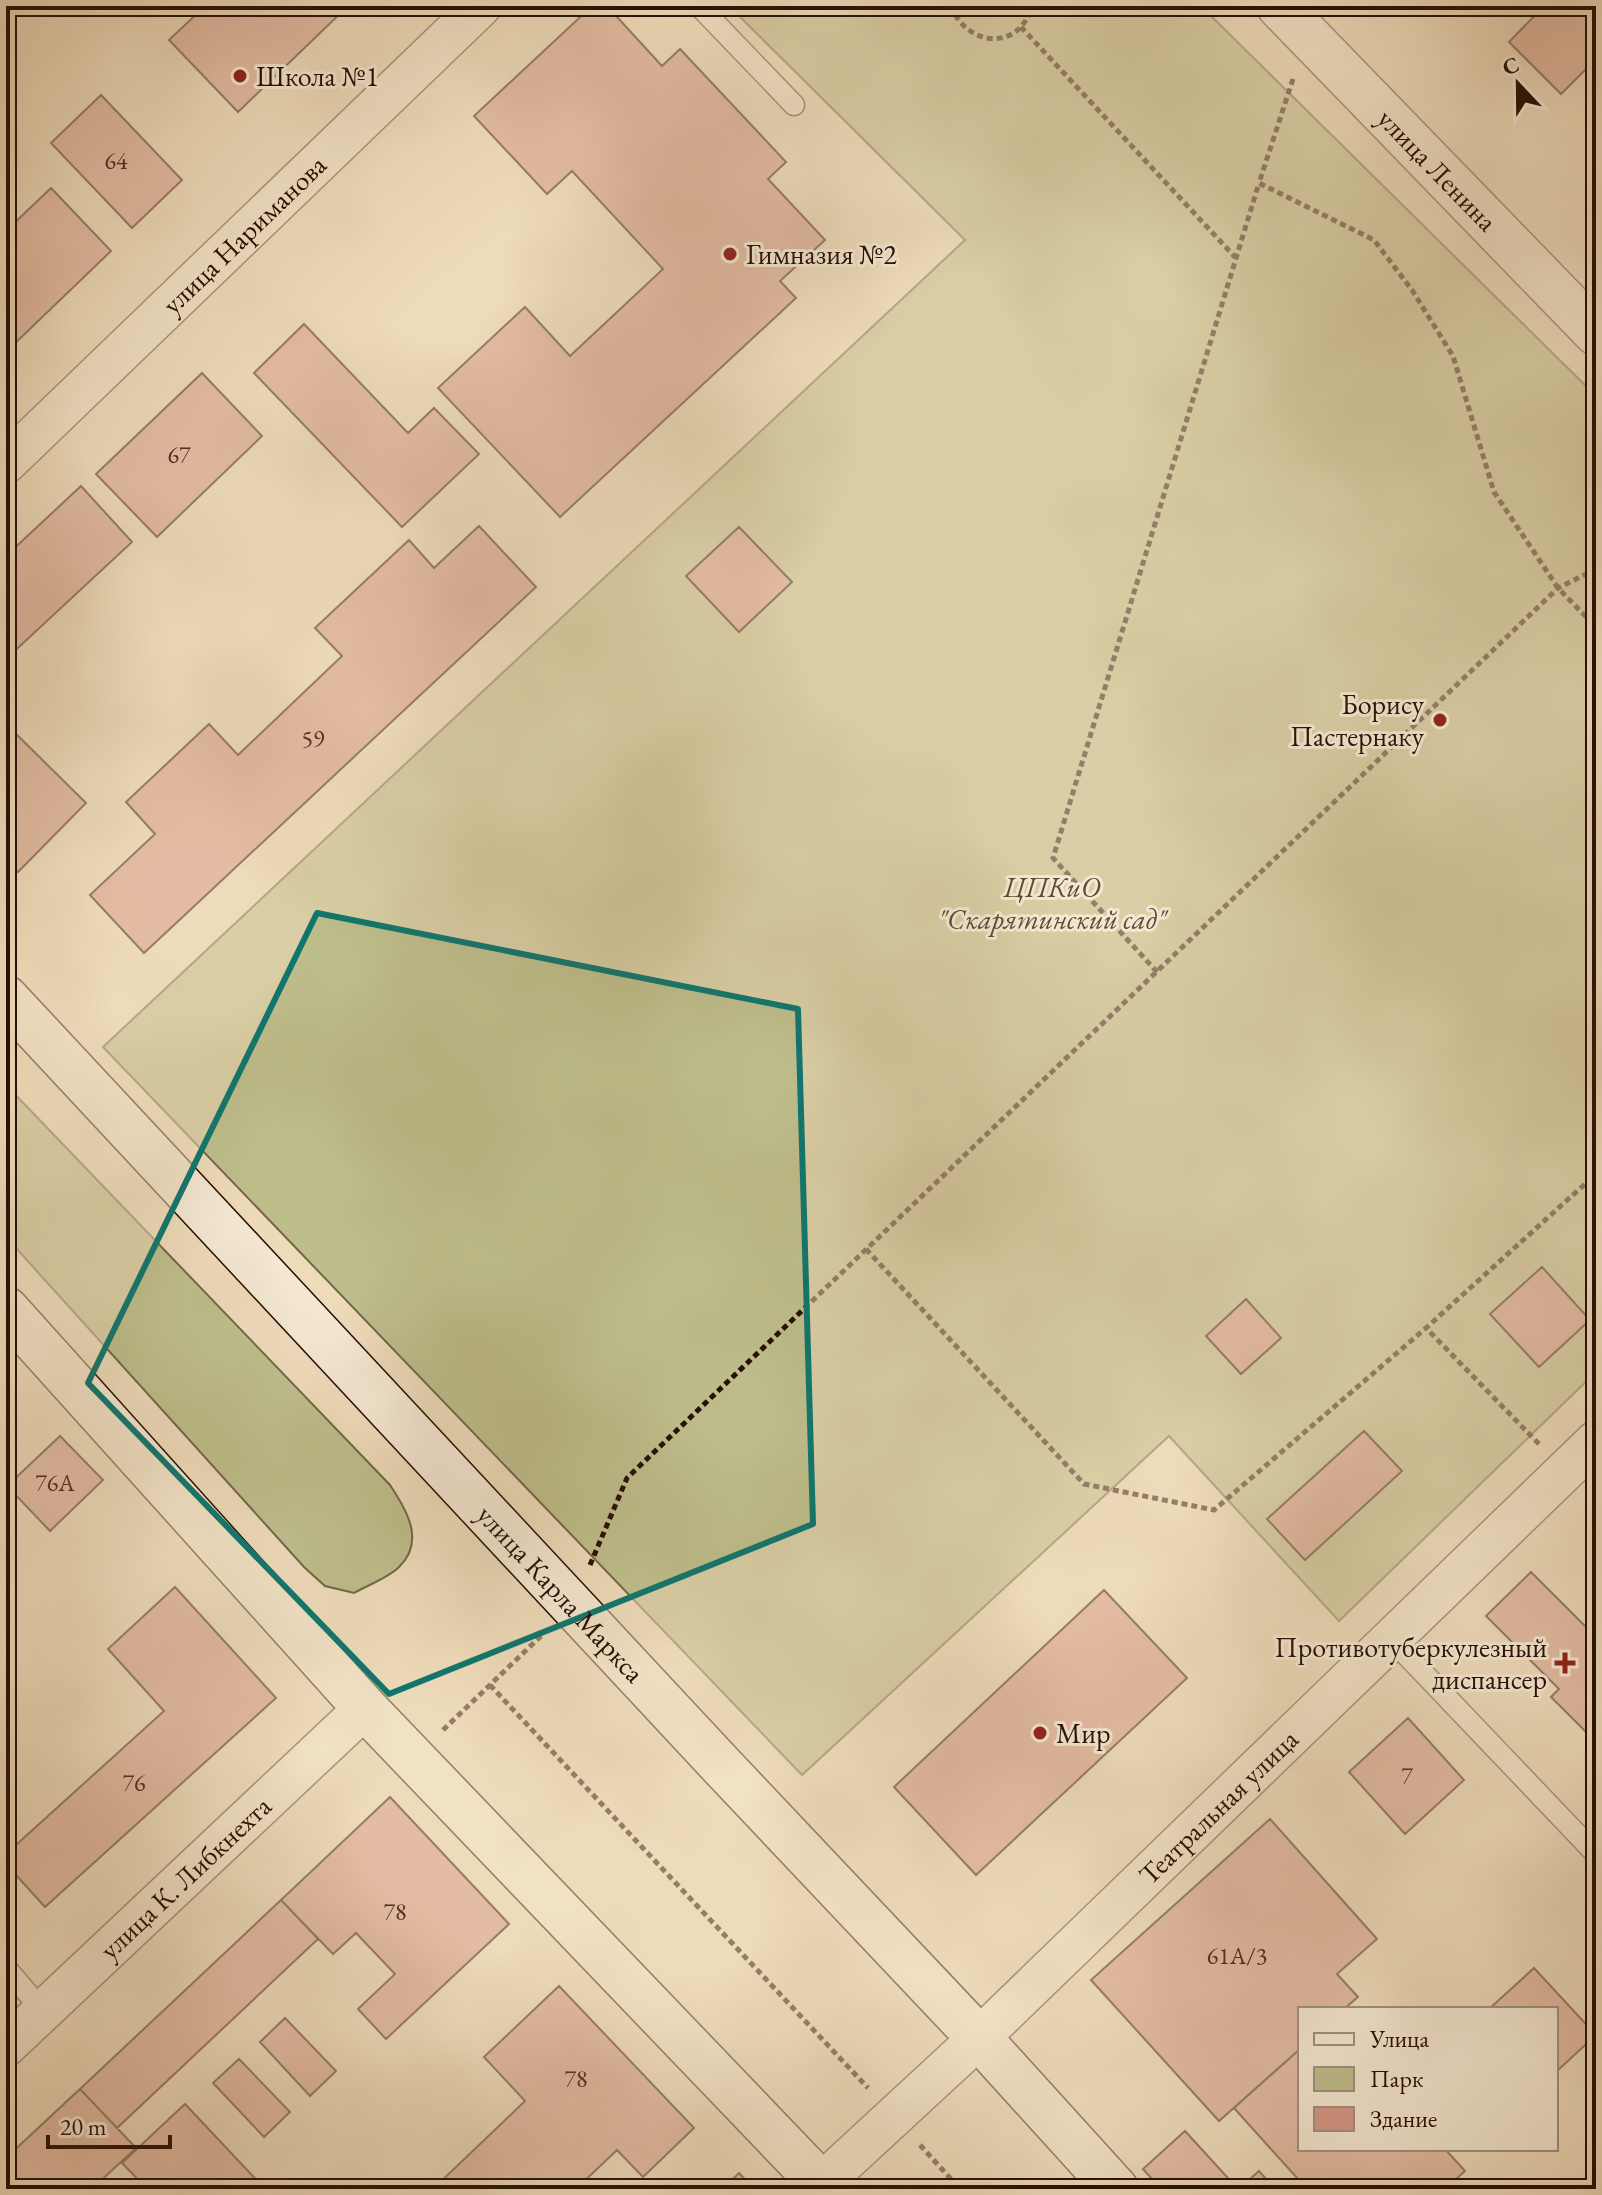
<svg xmlns="http://www.w3.org/2000/svg" width="1602" height="2195" viewBox="0 0 1602 2195" font-family="'EB Garamond',serif">
  <rect width="100%" height="100%" fill="#eedbba"/>
  <filter id="stains"><feTurbulence type="fractalNoise" baseFrequency=".0025" numOctaves="4"/><feColorMatrix values="0 0 0 0 .2 0 0 0 0 .09 0 0 0 0 .02 0 0 0 .5 -.17"/></filter>
  <radialGradient id="worn" r=".72"><stop offset=".6" stop-color="#630" stop-opacity="0"/><stop offset="1" stop-color="#630" stop-opacity=".3"/></radialGradient>
  <!-- green -->
  <path fill="#bebe8c" stroke="#726648" stroke-width="2" d="M729,6h472l395,390v976l-257,249 -170,-185 -367,339 -699,-728 862,-807z
    M6,1085l384,400c16,24 36,56 9,82 -11,11 -31,18 -45,26l-29,-7 -21,-19 -298,-330z"/>
  <!-- building -->
  <path fill="#d49888" stroke="#270e04" stroke-width="2" d="M205,6h143l-110,106 -69,-72z
    M592,6h15l55,60 18,-17 106,113 -18,17 57,61 -45,41 16,17 -236,219 -122,-129 87,-81 45,49 93,-87 -91,-98 -25,23 -73,-78z
    M1544,6h52v53l-35,35 -52,-52z
    M101,95l81,85 -50,48 -81,-85z
    M51,188l60,63 -105,101v-121z
    M304,324l104,109 26,-25 45,46 -77,73 -148,-154z
    M202,373l60,63 -105,101 -61,-63z
    M81,486l51,56 -126,117v-103z
    M479,526l57,61 -392,366 -54,-58 65,-61 -29,-32 83,-78 29,31 104,-99 -27,-28 94,-88 25,28z
    M739,527l53,55 -53,50 -53,-56z
    M6,724l80,79 -68,69 -12,-12z
    M1542,1267l48,53 -51,47 -49,-53z
    M1246,1299l35,39 -40,36 -35,-38z
    M1364,1431l38,40 -97,89 -38,-41z
    M60,1436l43,44 -53,51 -43,-45z
    M1531,1572l65,65v105l-45,-45 8,-8 -73,-73z
    M175,1587l101,111 -231,209 -39,-43v-10l158,-143 -56,-62z
    M1104,1590l83,88 -211,197 -82,-88z
    M1408,1718l56,62 -59,54 -56,-62z
    M390,1797l119,127 -123,115 -28,-30 37,-35 -39,-41 -23,21 -52,-54z
    M1270,1819l107,120 -40,35 21,23 -14,12h-44v40l-81,72 -128,-141z
    M281,1900l37,39 -201,189 -37,-39z
    M1534,1968l62,67 -40,37v-63h-67z
    M559,1986l135,142 -51,49 -26,-27 -41,39h-143l92,-88 -41,-44z
    M285,2018l51,53 -26,25 -50,-54z
    M1300,2049v100h145l20,22 -20,18h-138l-73,-81z
    M239,2059l51,53 -26,25 -51,-54z
    M80,2089l56,59 -40,37 4,4h-94v-31z
    M185,2104l80,85h-97l-7,-7 -7,7h-7l-25,-26z
    M1185,2131l53,58h-77l-18,-20z
    M1259,2171l16,18h-36z
    M739,2173l15,16h-31z"/>
  <g fill="none" stroke-linecap="round" stroke-linejoin="round">
    <!-- service casing -->
    <g stroke="#594132" stroke-width="23">
      <path id="service" d="M699,6l95,99
        M1391,1639l205,215
        M6,1968l37,43"/>
    </g>
    <!-- minor casing -->
    <g stroke="#594132" stroke-width="43">
      <g id="minor">
        <path id="s1" d="M6,463l475,-457"/>
        <path id="s2" d="M6,2046l359,-338"/>
        <path id="s3" d="M821,2184l158,-146 617,-597"/>
      </g>
    </g>
    <!-- tertiary casing -->
    <g stroke="#594132" stroke-width="47">
      <g id="tertiary">
        <path id="s4" d="M1279,6l317,327"/>
      </g>
    </g>
    <!-- secondary casing -->
    <g stroke="#270e04" stroke-width="47">
      <g id="secondary">
        <path id="s5" d="M6,998l714,766 259,274 137,151"/>
        <path d="M6,1309l359,399 461,481"/>
      </g>
    </g>
    <!-- path -->
    <path stroke="#270e04" stroke-width="5" stroke-dasharray="6 4" stroke-linecap="butt" d="M951,6c16,41 68,46 81,0
      M1021,27l214,230
      M1293,79l-34,104 115,57 38,50 41,66 41,136 64,96 38,39
      M1157,972l-104,-114 206,-675
      M866,1249l218,235 130,26 212,-182
      M1539,1444l-113,-116 170,-154
      M590,1565l37,-87 931,-890 26,-13 12,-1
      M490,1685l378,403
      M443,1730l99,-95
      M920,2145l40,44"/>
    <!-- service -->
    <use href="#service" stroke="#f4e8d2" stroke-width="20"/>
    <!-- minor -->
    <use href="#minor" stroke="#f4e8d2" stroke-width="40"/>
    <!-- tertiary -->
    <use href="#tertiary" stroke="#f4e8d2" stroke-width="44"/>
    <!-- secondary -->
    <use href="#secondary" stroke="#f4e8d2" stroke-width="44"/>
  </g>
  <!-- marked area -->
  <path d="M0 0H1602V2195H0ZM317,913l481,96 15,515 -424,170 -301,-311z" fill="#eedbba" fill-opacity=".55" fill-rule="evenodd"/>
  <path fill="none" stroke="#0f766e" stroke-width="6" stroke-linejoin="round" d="M317,913l481,96 15,515 -424,170 -301,-311z"/>
  <!-- markers -->
  <g fill="#8f2418" stroke="#f4e8d2" stroke-width="3">
    <circle cx="240" cy="76" r="8"/>
    <circle cx="730" cy="254" r="8"/>
    <circle cx="1440" cy="720" r="8"/>
    <path d="M1561 1651h8v8h8v8h-8v8h-8v-8h-8v-8h8z"/>
    <circle cx="1040" cy="1733" r="8"/>
  </g>
  <g text-anchor="middle" stroke-width="6" stroke-linejoin="round" paint-order="stroke">
    <!-- number labels -->
    <g font-size="24" fill="#523025">
      <text x="116" y="169">64</text>
      <text x="179" y="463">67</text>
      <text x="313" y="747">59</text>
      <text x="55" y="1491">76А</text>
      <text x="1407" y="1784">7</text>
      <text x="134" y="1791">76</text>
      <text x="395" y="1920">78</text>
      <text x="1237" y="1964">61А/3</text>
      <text x="576" y="2087">78</text>
    </g>
    <!-- poi labels -->
    <g font-size="28" fill="#270e04" stroke="#f4e8d2" text-anchor="start">
      <text x="256" y="86">Школа №1</text>
      <text x="746" y="264">Гимназия №2</text>
      <text x="1424" y="714" text-anchor="end">Борису<tspan x="1424" dy="32">Пастернаку</tspan></text>
      <text x="1547" y="1657" text-anchor="end">Противотуберкулезный<tspan x="1547" dy="32">диспансер</tspan></text>
      <text x="1056" y="1743">Мир</text>
    </g>
    <!-- street labels -->
    <g font-size="28" fill="#270e04" stroke="#f4e8d2">
      <text dy="10" stroke="none"><textPath href="#s4" startOffset="228">улица Ленина</textPath></text>
      <text dy="10" stroke="none"><textPath href="#s1" startOffset="330">улица Нариманова</textPath></text>
      <text dy="10" stroke="none"><textPath href="#s5" startOffset="814">улица Карла Маркса</textPath></text>
      <text dy="10" stroke="none"><textPath href="#s3" startOffset="548">Театральная улица</textPath></text>
      <text dy="10" stroke="none"><textPath href="#s2" startOffset="246">улица К. Либкнехта</textPath></text>
    </g>
    <!-- park labels -->
    <g font-size="28" font-style="italic" fill="#5c4c34" stroke="#f4e8d2">
      <text x="1052" y="897">ЦПКиО<tspan x="1052" dy="32">"Скарятинский сад"</tspan></text>
    </g>
  </g>
  <!-- margin -->
  <rect width="1602" height="2195" fill="none" stroke="#eedbba" stroke-width="32"/>
  <rect x="8" y="8" width="1586" height="2179" fill="none" stroke="#270e04" stroke-width="4"/>
  <rect x="16" y="16" width="1570" height="2163" fill="none" stroke="#270e04" stroke-width="2"/>
  <!-- legend -->
  <rect x="1298" y="2007" width="260" height="144" fill="#f4e8d2" stroke="#a29180" stroke-width="2"/>
  <rect x="1314" y="2033" width="40" height="12" fill="#f4e8d2" stroke="#a29180" stroke-width="2"/>
  <text x="1370" y="2047" font-size="24" fill="#270e04">Улица</text>
  <rect x="1314" y="2067" width="40" height="24" fill="#bebe8c" stroke="#a29180" stroke-width="2"/>
  <text x="1370" y="2087" font-size="24" fill="#270e04">Парк</text>
  <rect x="1314" y="2107" width="40" height="24" fill="#d49888" stroke="#a29180" stroke-width="2"/>
  <text x="1370" y="2127" font-size="24" fill="#270e04">Здание</text>
  <!-- north arrow -->
  <g transform="translate(1518 84) rotate(338)" stroke="#f4e8d2" stroke-width="6" paint-order="stroke">
  <path d="M0-6L14 30L0 20L-14 30Z" fill="#270e04"/>
  <text y="-12" font-size="22" font-weight="bold" text-anchor="middle" fill="#270e04">С</text>
  </g>
  <!-- scale -->
  <path d="M48 2135v12h122v-12" fill="none" stroke="#270e04" stroke-width="4"/>
  <text x="60" y="2135" font-size="24" fill="#270e04" stroke="#f4e8d2" stroke-width="6" paint-order="stroke">20 m</text>
  <rect width="100%" height="100%" filter="url(#stains)"/>
  <rect width="100%" height="100%" fill="url(#worn)"/>
</svg>
